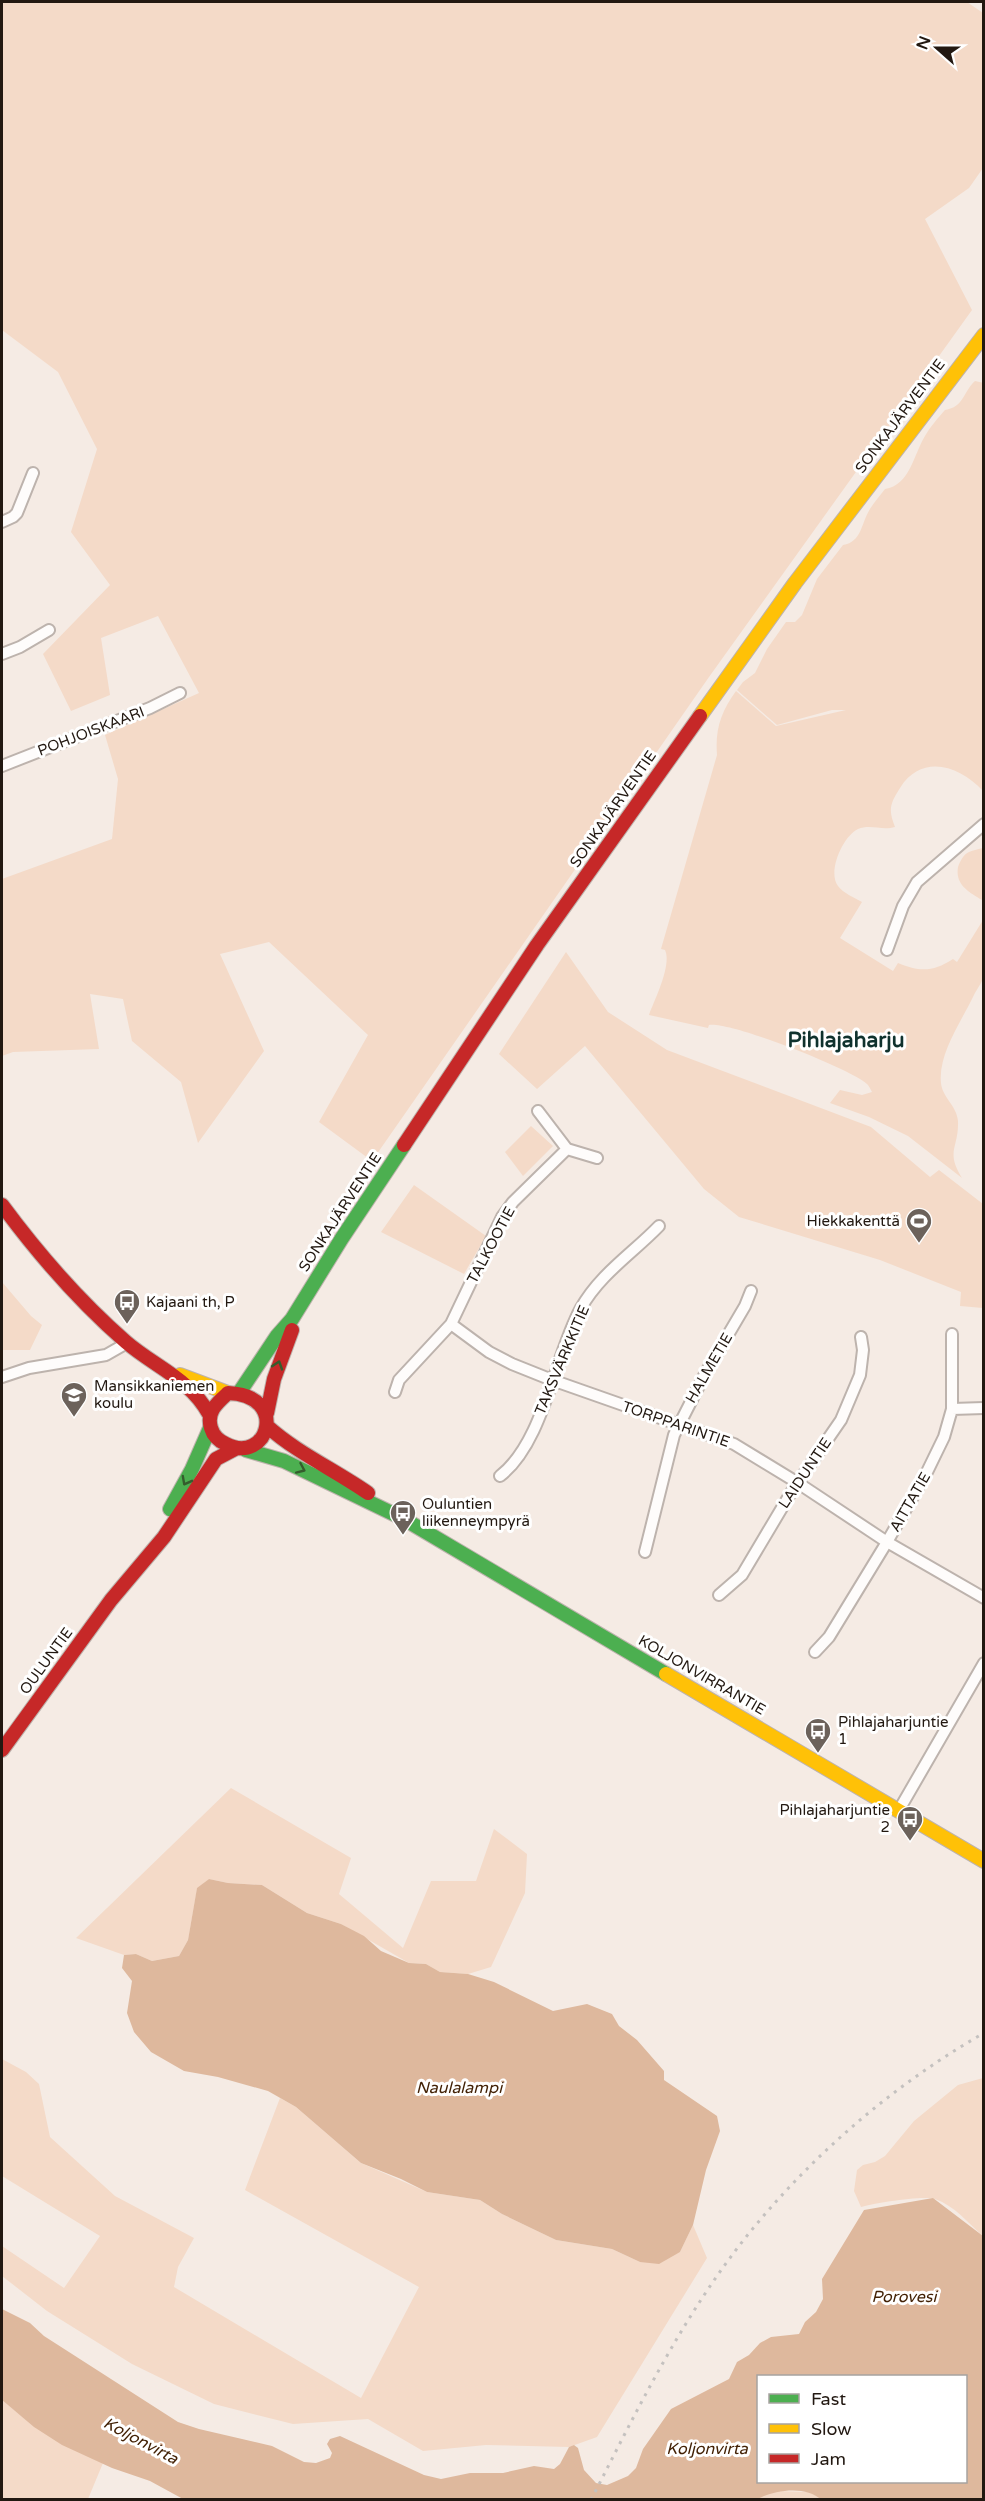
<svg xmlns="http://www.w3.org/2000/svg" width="985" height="2501" viewBox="0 0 985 2501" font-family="'Varela Round',sans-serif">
  <rect width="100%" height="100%" fill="#f5ebe4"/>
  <!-- green -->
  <path fill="#f4dac8" d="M2,2h965l16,11v155l-14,20 -44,31 47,91 -263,367 -337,484 -53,-39 49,-87 -99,-93 -49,12 44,97 -66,92 -17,-61 -49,-41 -9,-42 -33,-5 9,55 -86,3 -11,4v-177l110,-40 6,-60 -13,-44 94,-42 -41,-77 -57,22 9,57 -39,16 -28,-57 67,-69 -39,-53 26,-83 -39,-77 -56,-42z
    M975,381l9,2 -1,408c-23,-25 -61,-38 -83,-3 -10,16 -12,21 -5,39 -13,4 -24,-3 -37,2 -15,7 -31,43 -20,57 5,7 17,12 24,16l-22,36 53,33 5,-8c22,9 35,9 55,-4l4,3 26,-42c1,17 2,39 1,56 -2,7 -8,14 -11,21 -12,25 -35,57 -32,86 1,14 16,23 17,38 1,27 -13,30 4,57l-54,-42 -39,-19 -39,-14 10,-13 22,5 10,-3c-1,-2 -3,-6 -5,-8 -16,-15 -137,-63 -158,-59l-1,3 -59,-13c6,-16 23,-50 16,-65l-4,-1 56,-194c-2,-26 4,-43 19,-64l40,35 70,-16h-14l-55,15 -40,-35 6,-8 12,-9 12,-24 19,-27h9l7,-7 15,-36 26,-34c19,-3 18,-22 27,-36 4,-7 10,-13 15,-20 25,-4 28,-33 40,-53 5,-9 13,-18 20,-26 19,-3 18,-18 30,-29z
    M983,848v56l-1,-4c-13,-8 -27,-15 -24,-33 2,-6 6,-13 11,-15 4,-2 10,-3 14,-4z
    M566,952l42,60 59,38 204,77 59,50 9,-7 44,34v104l-23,-2 1,-14 -81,-32 -141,-43 -35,-28 -119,-143 -48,43 -38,-35z
    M531,1126l22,20 -30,30 -18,-24z
    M414,1185l72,51 -22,38 -83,-42z
    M2,1282l29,34 11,9 -12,25h-28z
    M231,1788l120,70 -12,36 64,54 28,-67h45l18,-52 33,25 -2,39 -34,74 -23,7 -28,-2 -14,-8 -17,-1 -68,-39 -34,-11 -45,-28 -34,-2 -19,-4 -12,10 -9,51 -9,16 -27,5 -16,-7 -12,1 -48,-17z
    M2,2059l24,13 13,12 11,53 65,59 79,42 -16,29 -4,20 187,111 58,-111 -174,-97 35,-92 16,9 65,56 66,29 53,8 22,14 54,26 56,9 28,13 40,-10 13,-27 14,33 -110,179 -28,10 -83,-2 -63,6 -55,-32 -75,5 -79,-20 -82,-40 -85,-53 -45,-35v-30l62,42 36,-52 -98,-60z
    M983,2078v158c-15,-13 -28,-30 -48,-37 -11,-4 -61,4 -74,8l-7,-16 3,-21 6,-5 12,-3 10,-6 29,-35 44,-36z
    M2,2400c34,29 60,45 101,63l-15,36h-86z
    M777,2491l33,1 11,7 -65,1 11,-7z"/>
  <!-- water -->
  <path fill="#deb89d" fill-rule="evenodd" d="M209,1879l19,4 34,2 45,28 34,11 23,12 17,15 28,12 17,1 14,8 28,2 26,8 59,29 34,-7 25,10 7,12 18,14 27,31v9l53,36 3,15 -14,39 -13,55 -13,27 -21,12 -19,-2 -28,-13 -56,-9 -54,-26 -22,-14 -53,-8 -26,-13 -40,-16 -65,-56 -28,-16 -50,-14 -34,-6 -33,-19 -17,-20 -7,-19 5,-32 -10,-13 2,-13 12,-1 16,7 27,-5 9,-16 9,-52z
    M933,2198l50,38v263l-162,1c-14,-15 -49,-10 -65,0l-573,-1 -33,-18 -38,-13 -50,-23 -28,-18 -32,-27v-91l28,14 14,13 134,86 21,7 73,17 32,16 12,1 14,-5 2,-5 -5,-9 3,-5 10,-3 84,39 17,4 29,-6h33l31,-7 20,3 6,-5 9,-17 5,-2 4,3 6,22 12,13 11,2 21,-9 8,-8 7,-19 28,-40 58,-30 8,-17 12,-7 11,-12 11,-6 28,-3 6,-12 11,-10 7,-13 -1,-20 42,-69zM758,2376h208v106h-208z"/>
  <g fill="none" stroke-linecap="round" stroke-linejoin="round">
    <!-- street casing -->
    <g stroke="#bdb3ad" stroke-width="14">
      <path id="street" d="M2,522l11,-5 4,-4 16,-40
        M2,654l18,-7 29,-17
        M2,766l148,-58 30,-15
        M887,950l16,-44 14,-24 67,-58
        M538,1111l29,38 30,9
        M451,1324l38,28 23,12 40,16 182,64 64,39 89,59 97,56
        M2,1377l27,-9 77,-13 21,-12
        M395,1392l4,-12 52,-56 51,-107 11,-15 54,-53
        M952,1409l32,-1
        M500,1476c44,-34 54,-119 81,-168 19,-34 52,-55 78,-82
        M645,1552l29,-117 31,-61 40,-68 6,-15
        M719,1595l23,-20 50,-84 49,-71 19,-45 3,-25 -2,-13
        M815,1652l14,-15 58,-95 39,-68 18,-37 8,-28v-75
        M899,1810l85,-147"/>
    </g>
    <!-- fast casing -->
    <g stroke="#bdb3ad" stroke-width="16">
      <path id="fast" d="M239,1393l38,-57 15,-17 50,-81 62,-93
        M246,1450l38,11 120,58 262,155
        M170,1509l22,-40 18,-41"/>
    </g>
    <!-- slow casing -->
    <g stroke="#bdb3ad" stroke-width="16">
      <path id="slow" d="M700,716l95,-133 189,-248
        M180,1375l48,18
        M666,1674l318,187"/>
    </g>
    <!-- jam casing -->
    <g stroke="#bdb3ad" stroke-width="16">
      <path id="jam" d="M404,1145l133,-200 163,-229
        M2,1205c37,50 77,96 124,137 29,25 64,37 83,72
        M228,1393c62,2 40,73 -2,51 -7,-3 -13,-9 -15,-16 -5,-16 6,-25 17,-35z
        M267,1413l7,-34 18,-49
        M267,1426c30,27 68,44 101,67
        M2,1750l109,-150 53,-63 52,-78 19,-10"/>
    </g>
    <!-- street -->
    <use href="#street" stroke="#fefcfb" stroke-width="10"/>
    <!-- fast -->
    <use href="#fast" stroke="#4caf50" stroke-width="14"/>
    <!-- slow -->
    <use href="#slow" stroke="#ffc107" stroke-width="14"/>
    <!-- jam -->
    <use href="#jam" stroke="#c62828" stroke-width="14"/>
    <!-- rail -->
    <path stroke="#c4c1bf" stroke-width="3" stroke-dasharray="3 6" stroke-linecap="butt" d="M591,2500c46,-90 92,-184 155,-263 65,-81 147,-152 238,-204"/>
  </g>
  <!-- one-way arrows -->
  <defs><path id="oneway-chevron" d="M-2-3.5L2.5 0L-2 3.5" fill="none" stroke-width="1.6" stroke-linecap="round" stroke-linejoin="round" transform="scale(1.5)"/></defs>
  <g stroke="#355c2d">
    <use href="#oneway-chevron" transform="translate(278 1365) rotate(-72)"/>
    <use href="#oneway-chevron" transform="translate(301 1469) rotate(24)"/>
    <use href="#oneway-chevron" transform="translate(186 1481) rotate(118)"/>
  </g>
  <!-- icons -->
  <defs>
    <g id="stadium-pin" transform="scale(1.35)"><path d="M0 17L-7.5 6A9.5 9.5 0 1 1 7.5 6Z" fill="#6c625b" stroke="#fff"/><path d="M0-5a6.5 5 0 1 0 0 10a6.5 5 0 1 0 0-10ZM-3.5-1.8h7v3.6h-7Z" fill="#fff"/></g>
    <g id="bus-pin" transform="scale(1.35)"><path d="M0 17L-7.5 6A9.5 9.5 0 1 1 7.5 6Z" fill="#6c625b" stroke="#fff"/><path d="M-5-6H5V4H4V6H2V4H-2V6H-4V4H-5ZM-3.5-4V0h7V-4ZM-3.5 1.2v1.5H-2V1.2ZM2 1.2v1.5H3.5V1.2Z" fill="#fff"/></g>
    <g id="school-pin" transform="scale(1.35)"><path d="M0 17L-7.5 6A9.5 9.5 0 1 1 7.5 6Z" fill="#6c625b" stroke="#fff"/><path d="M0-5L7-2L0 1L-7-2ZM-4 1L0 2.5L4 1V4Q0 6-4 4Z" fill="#fff"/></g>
  </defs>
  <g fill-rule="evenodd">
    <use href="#stadium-pin" x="919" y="1221"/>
    <use href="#bus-pin" x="127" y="1302"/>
    <use href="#school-pin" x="74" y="1395"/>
    <use href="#bus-pin" x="403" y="1513"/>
    <use href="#bus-pin" x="818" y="1731"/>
    <use href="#bus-pin" x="910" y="1819"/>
  </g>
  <g text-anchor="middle" stroke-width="6" stroke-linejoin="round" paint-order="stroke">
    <!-- street labels -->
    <g font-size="15" fill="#221811" stroke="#fff">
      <text transform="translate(900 416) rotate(-53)" y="5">SONKAJÄRVENTIE</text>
      <text transform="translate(91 731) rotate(-21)" y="5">POHJOISKAARI</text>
      <text transform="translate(613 809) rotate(-55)" y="5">SONKAJÄRVENTIE</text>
      <text transform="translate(340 1212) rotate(-57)" y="5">SONKAJÄRVENTIE</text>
      <text transform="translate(491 1245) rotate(-62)" y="5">TALKOOTIE</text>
      <text transform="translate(562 1360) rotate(-67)" y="5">TAKSVÄRKKITIE</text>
      <text transform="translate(709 1368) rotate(-60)" y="5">HALMETIE</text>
      <text transform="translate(676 1424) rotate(19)" y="5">TORPPARINTIE</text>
      <text transform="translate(805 1473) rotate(-56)" y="5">LAIDUNTIE</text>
      <text transform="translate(910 1502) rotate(-60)" y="5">AITTATIE</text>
      <text transform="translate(46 1661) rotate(-54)" y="5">OULUNTIE</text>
      <text transform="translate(702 1675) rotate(30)" y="5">KOLJONVIRRANTIE</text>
    </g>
    <!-- poi labels -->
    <g font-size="15" fill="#221811" stroke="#fff" text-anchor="start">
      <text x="900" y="1226" text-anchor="end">Hiekkakenttä</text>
      <text x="146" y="1307">Kajaani th, P</text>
      <text x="94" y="1391">Mansikkaniemen<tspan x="94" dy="17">koulu</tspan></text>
      <text x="422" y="1509">Ouluntien<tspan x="422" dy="17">liikenneympyrä</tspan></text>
      <text x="838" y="1727">Pihlajaharjuntie<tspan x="838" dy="17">1</tspan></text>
      <text x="890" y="1815" text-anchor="end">Pihlajaharjuntie<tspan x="890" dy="17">2</tspan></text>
    </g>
    <!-- water labels -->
    <g font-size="16" font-style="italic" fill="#422105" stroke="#fff">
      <text x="459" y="2093">Naulalampi</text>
      <text x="904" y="2302">Porovesi</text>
      <text transform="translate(141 2440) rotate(28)" y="6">Koljonvirta</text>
      <text x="707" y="2454">Koljonvirta</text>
    </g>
    <!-- district labels -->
    <g font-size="21" font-weight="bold" fill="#10322e" stroke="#fff">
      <text x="846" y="1047">Pihlajaharju</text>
    </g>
  </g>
  <!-- border -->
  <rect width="985" height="2501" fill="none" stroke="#221811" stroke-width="6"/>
  <!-- legend -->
  <rect x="757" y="2375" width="210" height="108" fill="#ffffff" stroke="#a7a3a0" stroke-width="1.5"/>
  <rect x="769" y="2394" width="30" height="9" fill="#4caf50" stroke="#a7a3a0" stroke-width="1.5"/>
  <text x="811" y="2405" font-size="18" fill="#221811">Fast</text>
  <rect x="769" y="2424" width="30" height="9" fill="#ffc107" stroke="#a7a3a0" stroke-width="1.5"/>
  <text x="811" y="2435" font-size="18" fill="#221811">Slow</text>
  <rect x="769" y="2454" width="30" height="9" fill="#c62828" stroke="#a7a3a0" stroke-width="1.5"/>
  <text x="811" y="2465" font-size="18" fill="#221811">Jam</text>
  <!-- north arrow -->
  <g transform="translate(937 48) rotate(291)" stroke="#ffffff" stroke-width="4.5" paint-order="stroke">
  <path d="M0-4.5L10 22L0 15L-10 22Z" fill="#221811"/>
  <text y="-9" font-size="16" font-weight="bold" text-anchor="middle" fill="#221811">N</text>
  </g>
</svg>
